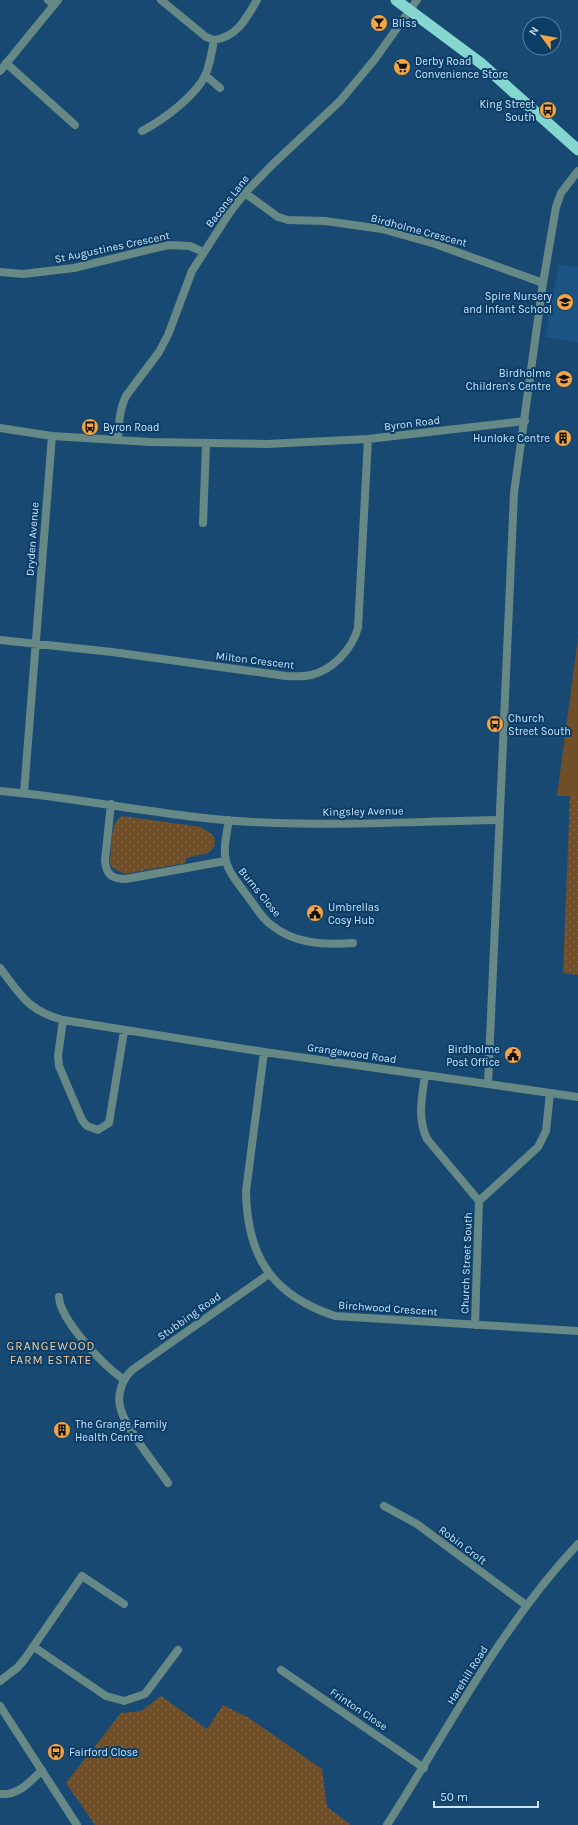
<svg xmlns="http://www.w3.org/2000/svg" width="578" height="1825" viewBox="0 0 578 1825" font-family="Karla,sans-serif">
  <defs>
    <pattern id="grass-dots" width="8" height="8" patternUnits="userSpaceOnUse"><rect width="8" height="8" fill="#6f4e28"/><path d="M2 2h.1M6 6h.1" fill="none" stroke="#826748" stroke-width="1.8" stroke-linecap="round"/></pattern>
  </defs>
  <rect width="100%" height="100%" fill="#184973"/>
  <!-- built -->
  <path fill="#1b5482" d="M559,264l19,3v76l-33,-6z"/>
  <!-- grass -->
  <path fill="url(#grass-dots)" d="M570,796h8v179l-15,-2z
    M122,816l79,11 12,8 2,6 -1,6 -6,6 -22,5 -1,5 -61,11 -12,-7 -2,-5c2,-13 -1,-39 12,-46z
    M161,1696l46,33 16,-24 26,13 73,51 5,38 24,18h-256l-29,-42 55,-70 20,-2z"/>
  <!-- garden -->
  <path fill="#6f4e28" d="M578,637v159h-21z"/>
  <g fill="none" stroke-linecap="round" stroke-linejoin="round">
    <!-- minor -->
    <path stroke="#668985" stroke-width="8" d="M48,0l6,5
      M161,0l45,37 8,3
      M214,40c23,-3 32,-21 43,-40
      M6,63l69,62
      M205,75l15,13
      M142,131c21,-11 54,-35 64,-57 4,-11 6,-22 8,-34
      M245,193l33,24 10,3 37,1 57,8 53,15 108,39
      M0,272l23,2 51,-6 94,-23 22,1 13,6
      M0,428l52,8 98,6 117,2 101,-5 157,-18
      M118,439c1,-15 1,-29 8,-43l33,-44 9,-17 24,-64 38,-59 15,-19 27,-28 68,-64 35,-42 42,-59
      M203,523l3,-79
      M0,640l112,12 174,24c9,0 17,1 25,-1 22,-5 41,-26 47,-47l10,-189
      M0,791c93,8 184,30 277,32 74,3 148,-2 221,-3
      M24,793l28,-357
      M111,804l-6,56c1,15 7,19 21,19l99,-18
      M229,820c-8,42 -6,44 20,78 6,8 12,19 21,26 24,20 53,21 83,19
      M0,968c21,27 28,43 63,52l201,32 224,32
      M63,1020l-5,36 1,10 23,54 5,6 11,4 11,-7 15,-92
      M264,1052l-18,139c1,66 26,104 89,125l243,15
      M425,1075c-3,22 -8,43 2,64l52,62 -4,124
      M479,1201l59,-54 8,-16 4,-38
      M59,1297c1,23 45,69 64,82
      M168,1483c-13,-19 -41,-53 -47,-73 -5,-15 1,-30 11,-40l137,-96
      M384,1506l33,18 109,81
      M34,1647l72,49 18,5 21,-7 33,-44
      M281,1670l143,98
      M0,1681l17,-13 7,-8 58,-84 42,28
      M0,1794c18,2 31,-13 42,-24"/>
    <!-- tertiary -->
    <path stroke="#668985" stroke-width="8" d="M0,71l58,-71
      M578,171l-17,22 -5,14 -13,76 -29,210 -26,591 90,13
      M0,1706l77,119
      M387,1825c61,-95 113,-198 191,-281"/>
    <!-- trunk -->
    <path stroke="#84d6ce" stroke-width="11" d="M396,0l86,64 96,86"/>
  </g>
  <!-- icons -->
  <defs>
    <g id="bar-disc" transform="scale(0.9)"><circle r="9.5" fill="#f3a443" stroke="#0a3e67"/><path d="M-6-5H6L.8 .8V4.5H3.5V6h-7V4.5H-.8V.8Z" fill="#111"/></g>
    <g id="supermarket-disc" transform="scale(0.9)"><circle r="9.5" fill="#f3a443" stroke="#0a3e67"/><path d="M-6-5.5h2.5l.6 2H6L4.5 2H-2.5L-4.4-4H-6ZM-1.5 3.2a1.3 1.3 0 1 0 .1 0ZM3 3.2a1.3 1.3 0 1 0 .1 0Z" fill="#111"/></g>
    <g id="bus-disc" transform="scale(0.9)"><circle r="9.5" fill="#f3a443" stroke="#0a3e67"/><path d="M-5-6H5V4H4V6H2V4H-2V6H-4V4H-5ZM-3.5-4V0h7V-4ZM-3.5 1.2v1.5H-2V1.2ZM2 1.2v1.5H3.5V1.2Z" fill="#111"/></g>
    <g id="school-disc" transform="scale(0.9)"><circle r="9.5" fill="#f3a443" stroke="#0a3e67"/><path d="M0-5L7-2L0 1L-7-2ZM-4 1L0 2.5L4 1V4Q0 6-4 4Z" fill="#111"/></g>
    <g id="building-disc" transform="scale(0.9)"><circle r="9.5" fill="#f3a443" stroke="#0a3e67"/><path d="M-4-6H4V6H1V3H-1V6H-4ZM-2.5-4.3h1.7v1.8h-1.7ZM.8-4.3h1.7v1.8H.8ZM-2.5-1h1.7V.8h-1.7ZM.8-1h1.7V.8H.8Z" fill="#111"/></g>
    <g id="civic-disc" transform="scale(0.9)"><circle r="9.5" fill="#f3a443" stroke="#0a3e67"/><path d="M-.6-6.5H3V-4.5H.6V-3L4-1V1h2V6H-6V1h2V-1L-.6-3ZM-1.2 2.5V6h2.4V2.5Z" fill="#111"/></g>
  </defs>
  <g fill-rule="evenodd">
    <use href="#bar-disc" x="379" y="23"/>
    <use href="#supermarket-disc" x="402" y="67"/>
    <use href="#bus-disc" x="548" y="110"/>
    <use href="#school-disc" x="565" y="302"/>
    <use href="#school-disc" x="564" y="379"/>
    <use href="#bus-disc" x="90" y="427"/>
    <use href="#building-disc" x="563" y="438"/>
    <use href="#bus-disc" x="495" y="724"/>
    <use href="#civic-disc" x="315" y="913"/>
    <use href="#civic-disc" x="513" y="1055"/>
    <use href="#building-disc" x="62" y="1430"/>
    <use href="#bus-disc" x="56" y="1752"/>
  </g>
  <g text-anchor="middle" stroke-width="4" stroke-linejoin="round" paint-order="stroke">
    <!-- poi labels -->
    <g font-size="11" fill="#cbe4fd" stroke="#0a3e67" text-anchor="start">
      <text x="392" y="27">Bliss</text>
      <text x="415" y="65">Derby Road<tspan x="415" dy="13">Convenience Store</tspan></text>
      <text x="535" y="108" text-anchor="end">King Street<tspan x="535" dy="13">South</tspan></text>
      <text x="552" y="300" text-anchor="end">Spire Nursery<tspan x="552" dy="13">and Infant School</tspan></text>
      <text x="551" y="377" text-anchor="end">Birdholme<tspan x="551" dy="13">Children's Centre</tspan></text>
      <text x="103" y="431">Byron Road</text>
      <text x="550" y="442" text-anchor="end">Hunloke Centre</text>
      <text x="508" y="722">Church<tspan x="508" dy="13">Street South</tspan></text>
      <text x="328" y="911">Umbrellas<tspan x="328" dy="13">Cosy Hub</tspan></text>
      <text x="500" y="1053" text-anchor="end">Birdholme<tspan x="500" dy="13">Post Office</tspan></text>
      <text x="75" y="1428">The Grange Family<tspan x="75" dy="13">Health Centre</tspan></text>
      <text x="69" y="1756">Fairford Close</text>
    </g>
    <!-- street labels -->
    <g font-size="11" fill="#cbe4fd" stroke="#0a3e67">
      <text transform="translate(227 201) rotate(-52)" y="4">Bacons Lane</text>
      <text transform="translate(419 230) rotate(15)" y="4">Birdholme Crescent</text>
      <text transform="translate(112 247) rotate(-12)" y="4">St Augustines Crescent</text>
      <text transform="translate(412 423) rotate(-7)" y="4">Byron Road</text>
      <text transform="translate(32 539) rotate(-86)" y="4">Dryden Avenue</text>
      <text transform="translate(255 660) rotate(7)" y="4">Milton Crescent</text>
      <text transform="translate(363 811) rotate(-1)" y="4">Kingsley Avenue</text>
      <text transform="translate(260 892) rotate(51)" y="4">Burns Close</text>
      <text transform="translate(352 1053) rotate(8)" y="4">Grangewood Road</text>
      <text transform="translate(466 1263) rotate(-88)" y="4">Church Street South</text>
      <text transform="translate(388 1308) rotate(4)" y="4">Birchwood Crescent</text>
      <text transform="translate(189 1316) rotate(-35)" y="4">Stubbing Road</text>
      <text transform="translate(463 1545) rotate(37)" y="4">Robin Croft</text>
      <text transform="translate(467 1675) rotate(-58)" y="4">Harehill Road</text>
      <text transform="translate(359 1709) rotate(34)" y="4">Frinton Close</text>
    </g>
    <!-- neighbourhood labels -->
    <g font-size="12" letter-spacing="1" fill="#f7ca9b" stroke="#0a3e67">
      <text x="51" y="1350">GRANGEWOOD<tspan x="51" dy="14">FARM ESTATE</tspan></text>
    </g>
  </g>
  <!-- north arrow -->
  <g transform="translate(542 36) rotate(302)"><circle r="19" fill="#0a3e67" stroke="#5780a3"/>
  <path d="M0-3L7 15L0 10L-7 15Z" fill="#f3a443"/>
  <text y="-6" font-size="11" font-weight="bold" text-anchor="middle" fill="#cbe4fd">N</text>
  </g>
  <!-- scale -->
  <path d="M434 1801v6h104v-6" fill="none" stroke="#cbe4fd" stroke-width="2"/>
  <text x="440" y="1801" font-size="12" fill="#cbe4fd" stroke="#0a3e67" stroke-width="3" paint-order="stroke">50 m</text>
</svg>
